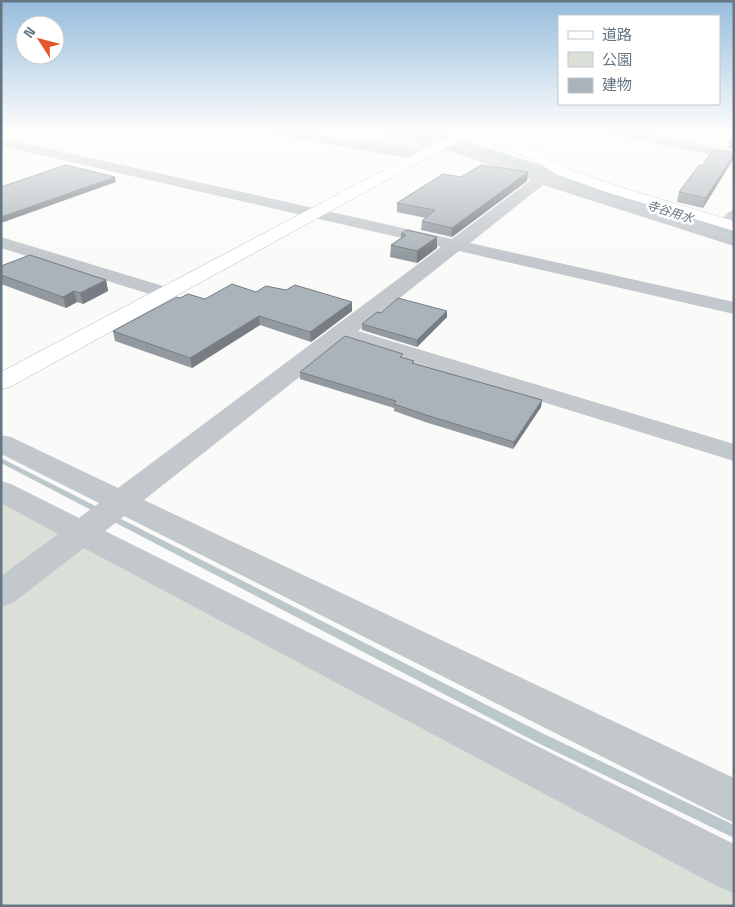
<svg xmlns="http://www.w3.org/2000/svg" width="735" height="907" viewBox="0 0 735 907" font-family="'Space Grotesk','Noto Sans JP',sans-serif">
  <rect width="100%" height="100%" fill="#fafaf8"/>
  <!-- green -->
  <path fill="#dadfd7" d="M393,132l41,12 -18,12 -54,-10z
    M1,491l77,40 -77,61z
    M82,533l652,336v37h-733v-312z"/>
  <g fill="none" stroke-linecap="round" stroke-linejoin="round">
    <!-- stream -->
    <path fill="#bbc7cb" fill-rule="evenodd" d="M1,458l543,276 190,91v13l-198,-96 -535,-279z"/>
    <!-- river -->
    <path fill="#bbc7cb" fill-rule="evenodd" d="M395,130h31l308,93v18l-204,-63 -132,-44z"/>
    <!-- secondary casing -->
    <g stroke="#b3babf" stroke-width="1">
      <path id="secondary" d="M460,130h31l-5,4 26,7 32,13 22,14 47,17 121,36v10l-131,-40 -47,-17 -22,-14 -30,-13 -30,-9 -27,9 -437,240 -9,2v-17l438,-231 22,-7z"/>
    </g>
    <!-- street -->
    <path fill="#c3c8cc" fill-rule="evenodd" d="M264,130h26l131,22 7,4 -7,4 -151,-26z
      M390,130c46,-4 102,31 147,43 9,3 18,-8 29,-5l2,3 -2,3 -12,5 180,56v11l-191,-61 -73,58 264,59v12l-275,-63 -101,80 376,113v17l-389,-120 -201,159 590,278v45l-610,-307 -19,15 629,313v49l-17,-7 -633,-338 -71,55 -12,4v-31l57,-42 -57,-31v-22l10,3 68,34 20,-15 -98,-49v-19l10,2 107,51 323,-241 -440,-101v-8l451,101 79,-59 -96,-35 -43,-12z
      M603,130h23l108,21v8l-125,-25z
      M734,210v16l-7,3 -6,-1 -2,-4c4,-6 7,-12 15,-14z
      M1,237l172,52 3,4 -3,4 -7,2 -7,-2 -158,-49z"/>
    <!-- secondary -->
    <use href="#secondary" fill="#fff" fill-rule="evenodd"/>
  </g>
  <!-- wall -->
  <path fill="#929a9f" d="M734,133v16l-6,-1z
    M734,153l-2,8 -29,47 -26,-6 2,-10 23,-26z
    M461,177l66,4 -75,56 -31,-7 1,-9 4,-3 -29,-6v-9z
    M401,234l36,3v11l-20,15 -27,-6 1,-12 10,-7z
    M1,266l105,14 2,11 -25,13 -6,-2 -11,6 -65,-24z
    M256,292l96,19 -41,31 -51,-17 -68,43 -77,-27 -2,-10 67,-33 25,1z
    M381,313l66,4 -30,30 -55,-17v-6z
    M402,358l12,3v2l128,37 -1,7 -28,42 -88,-27 -31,-11v-3l-94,-29v-7z"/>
  <!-- shaded-wall -->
  <path fill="#777d82" d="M734,154l-2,7 -29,47 3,-10z
    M528,172l-1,9 -75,56v-9z
    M115,177l1,5 -115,41v-6z
    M437,237v11l-20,15v-12z
    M106,280l2,11 -25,13 -3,-11z
    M74,291l3,11 -11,6 -3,-11z
    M352,302v9l-41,31 -1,-10z
    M447,311v6l-30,30v-7z
    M259,316l1,9 -68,43 -2,-10z
    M542,400l-1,7 -28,42 1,-7z"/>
  <!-- building -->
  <path fill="#aab3b9" stroke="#777d82" d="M734,133v11l-5,-1z
    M713,150l21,3v1l-28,44 -27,-6 20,-27 3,1z
    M66,165l49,12 -114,40v-30z
    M481,165l47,7 -76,56 -30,-7 13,-11 -38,-7 46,-29 18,3z
    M407,230l30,7 -20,14 -26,-6 15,-10 -5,-1z
    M30,255l76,25 -26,13 -6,-2 -11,6 -62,-22v-9z
    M232,284l24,8 10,-6 20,4 9,-5 57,17 -42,30 -51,-16 -69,42 -77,-27 64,-34 3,1 8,-4 17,5z
    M398,298l49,13 -30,29 -55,-16 15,-12 4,1z
    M345,336l58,18 -3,3 14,4 -2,2 130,37 -28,42 -88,-27 -32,-11 2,-3 -96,-29z"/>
  <!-- sky -->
  <linearGradient id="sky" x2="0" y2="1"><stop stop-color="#96bcdc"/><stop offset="0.51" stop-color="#fdfdfc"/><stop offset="1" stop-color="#fdfdfc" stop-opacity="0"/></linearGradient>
  <rect width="735" height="257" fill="url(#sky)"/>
  <g text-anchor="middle" stroke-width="5" stroke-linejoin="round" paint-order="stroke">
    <!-- far-water labels -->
    <g font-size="12" font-style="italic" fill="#60757c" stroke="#fff">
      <text transform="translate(670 212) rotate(17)" y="4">寺谷用水</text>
    </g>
  </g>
  <!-- border -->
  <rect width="735" height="907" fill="none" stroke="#657683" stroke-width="5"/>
  <!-- legend -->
  <rect x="558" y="15" width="162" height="90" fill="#ffffff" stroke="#c1c8cd"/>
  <rect x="568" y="31" width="25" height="8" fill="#ffffff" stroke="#c1c8cd"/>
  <text x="602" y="40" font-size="15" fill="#657683">道路</text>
  <rect x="568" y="52" width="25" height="15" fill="#dadfd7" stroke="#c1c8cd"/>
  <text x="602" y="65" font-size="15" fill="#657683">公園</text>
  <rect x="568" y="78" width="25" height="15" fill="#aab3b9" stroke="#c1c8cd"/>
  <text x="602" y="90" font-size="15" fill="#657683">建物</text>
  <!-- north arrow -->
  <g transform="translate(40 40) rotate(306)"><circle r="24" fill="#ffffff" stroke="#c1c8cd"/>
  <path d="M0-4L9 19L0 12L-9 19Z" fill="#e4572e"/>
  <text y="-8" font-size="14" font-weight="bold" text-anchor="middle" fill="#657683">N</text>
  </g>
</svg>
